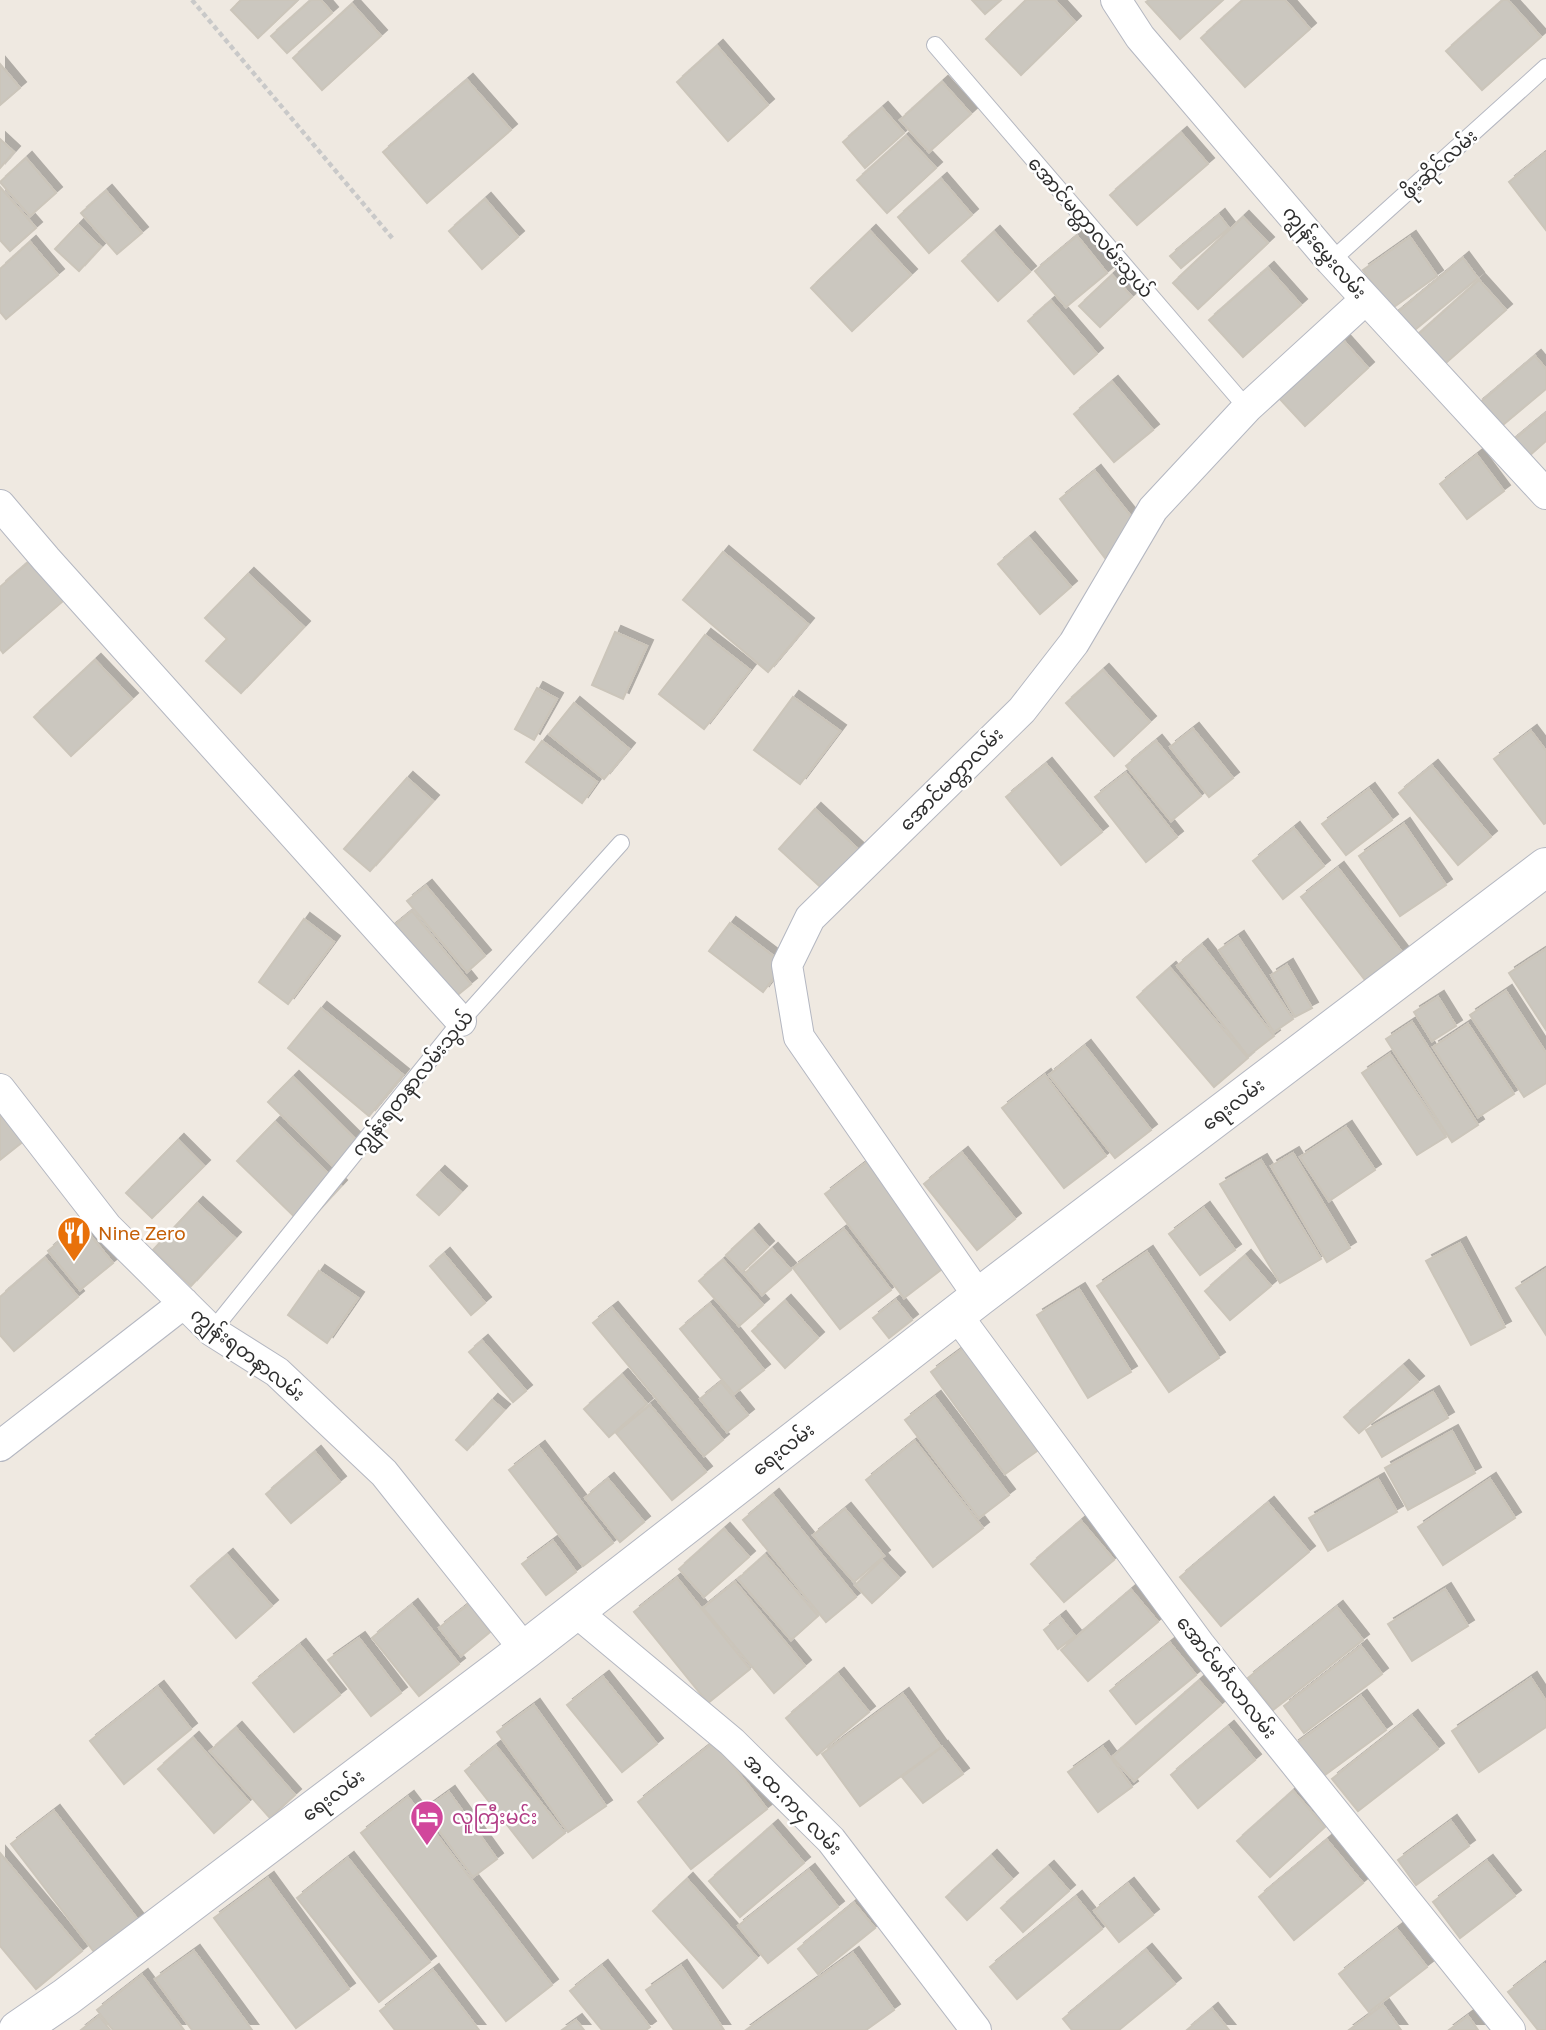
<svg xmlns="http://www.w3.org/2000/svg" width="1546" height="2030" viewBox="0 0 1546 2030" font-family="'Golos Text','Noto Sans Myanmar',sans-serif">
  <defs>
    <filter id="shadow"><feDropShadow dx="6" dy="-6" stdDeviation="0" flood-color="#0004"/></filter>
  </defs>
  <rect width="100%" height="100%" fill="#efe9e1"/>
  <!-- building -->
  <path fill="#cbc7bf" stroke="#cbc5ba" stroke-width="2" filter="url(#shadow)" d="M241,0h57l-40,38 -27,-28z
    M311,0h10l11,13 -45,40 -16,-17z
    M972,0h29l-16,14z
    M1026,0h29l20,22 -54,53 -35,-36z
    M1149,0h74l-43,39 -34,-37z
    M1243,0h42l25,29 -65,58 -44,-49z
    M1503,0h5l33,37 -59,53 -36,-39z
    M352,4l29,32 -59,54 -29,-32z
    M717,46l51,59 -40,36 -51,-59z
    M0,64l20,24 -20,17z
    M467,80l44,50 -84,73 -44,-51z
    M942,82l29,32 -42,38 -29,-32z
    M882,108l22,25 -39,35 -22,-26z
    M1181,133l27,31 -71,61 -27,-30z
    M906,136l30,32 -49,45 -30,-33z
    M0,139l14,13 -14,16z
    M1545,153l1,1v76l-37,-48z
    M26,158l30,35 -26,23 -30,-34z
    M941,179l31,36 -43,38 -31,-36z
    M0,187l36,41 -26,23 -10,-11z
    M106,191l36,42 -25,21 -36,-41z
    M485,199l33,38 -36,32 -33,-38z
    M1219,215l10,13 -48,40 -11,-12z
    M1243,217l25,26 -70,66 -25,-26z
    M78,225l23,22 -22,24 -24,-22z
    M870,231l41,44 -59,56 -41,-43z
    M994,232l36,40 -32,29 -36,-40z
    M1077,236l30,37 -41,34 -31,-36z
    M1410,237l27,39 -46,33 -28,-39z
    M30,242l28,33 -52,44 -6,-7v-43z
    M1463,258l15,20 -84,69 -15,-19z
    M1268,268l33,37 -58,52 -34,-37z
    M1112,275l20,22 -32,30 -21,-21z
    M1479,280l27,30 -66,58 -27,-29z
    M1051,301l46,53 -23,20 -46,-53z
    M1343,340l25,28 -63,58 -26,-28z
    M1535,356l11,13v20l-48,40 -21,-24z
    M1112,382l41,48 -39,32 -40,-48z
    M1546,413v28l-26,23 -15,-17z
    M1477,455l27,36 -37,28 -27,-35z
    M1095,471l46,58 -36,29 -45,-59z
    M1029,538l42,49 -31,27 -42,-50z
    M723,552l85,72 -40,48 -85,-72z
    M37,555l33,40 -67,58 -3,-4v-62z
    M248,574l56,53 -63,66 -35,-32 21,-22 -22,-21z
    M615,632l32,14 -24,53 -31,-14z
    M705,635l45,35 -46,59 -45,-35z
    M95,660l37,39 -61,57 -37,-39z
    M1103,670l47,52 -36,34 -48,-53z
    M537,688l20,11 -23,41 -19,-11z
    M793,697l47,34 -40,53 -46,-34z
    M574,703l55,46 -25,30 -55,-45z
    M1193,729l40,49 -24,19 -39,-50z
    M1531,731l15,20v72l-2,1 -50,-65z
    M542,741l55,41 -15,21 -56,-41z
    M1156,741l45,55 -30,25 -45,-55z
    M1046,764l56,68 -41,33 -55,-68z
    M1432,766l59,71 -33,28 -59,-72z
    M1126,773l51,64 -31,25 -51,-65z
    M407,778l26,23 -63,70 -26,-22z
    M1369,789l23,31 -46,35 -24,-31z
    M815,809l60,56 -36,39 -60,-55z
    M1404,824l42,61 -46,31 -41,-60z
    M1294,828l30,38 -41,33 -30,-38z
    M1338,868l64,84 -37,28 -64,-83z
    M426,886l59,70 -18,16 -60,-71z
    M412,911l59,73 -27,22 -60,-72z
    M304,919l30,23 -46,62 -29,-22z
    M730,923l54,41 -21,28 -54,-41z
    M1238,937l55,82 -19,13 -55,-82z
    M1202,945l72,91 -26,20 -71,-90z
    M1546,949v81l-37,-57z
    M1287,965l25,43 -17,9 -24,-42z
    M1170,968l78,90 -34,29 -77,-90z
    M1506,991l40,62v30l-22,14 -54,-82z
    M1438,997l18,29 -24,15 -18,-29z
    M321,1008l82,67 -34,41 -81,-68z
    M1412,1022l66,103 -26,17 -66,-103z
    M1468,1024l46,70 -36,23 -45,-70z
    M1085,1046l66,84 -36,28 -66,-83z
    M1390,1054l56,83 -29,18 -55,-82z
    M1045,1075l61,81 -42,32 -62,-80z
    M293,1077l68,68 -25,24 -68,-67z
    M0,1109l25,31 -25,20z
    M275,1122l66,64 -37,40 -67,-65z
    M1346,1127l29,43 -46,31 -29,-44z
    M178,1140l26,26 -52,52 -26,-25z
    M962,1153l53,66 -38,31 -53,-66z
    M1293,1153l57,95 -23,14 -56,-96z
    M871,1159l79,104 -46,35 -79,-104z
    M1261,1160l60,99 -41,24 -60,-99z
    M439,1172l22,20 -22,23 -22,-20z
    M197,1203l38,35 -44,48 -38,-36z
    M1204,1208l31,42 -35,25 -31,-41z
    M81,1224l32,39 -33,27 -32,-39z
    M844,1229l47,61 -51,39 -47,-61z
    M753,1230l15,17 -26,25 -16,-17z
    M1460,1243l45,84 -34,18 -45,-84z
    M772,1249l19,21 -29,25 -18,-21z
    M1147,1252l72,106 -50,34 -72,-106z
    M444,1254l41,49 -14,12 -41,-49z
    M1245,1256l26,30 -41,34 -25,-29z
    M45,1258l33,39 -64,54 -14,-16v-38z
    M723,1260l40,45 -24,21 -40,-45z
    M1546,1269v66l-30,-47z
    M319,1271l39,27 -31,45 -39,-28z
    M1079,1289l52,83 -43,26 -51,-83z
    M896,1300l16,20 -23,18 -16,-20z
    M785,1301l33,37 -33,30 -33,-37z
    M710,1304l54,66 -30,24 -54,-65z
    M612,1308l111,132 -19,16 -111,-133z
    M482,1341l44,50 -13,11 -44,-50z
    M969,1344l75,102 -39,28 -74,-102z
    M1403,1366l15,16 -59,51 -15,-16z
    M622,1375l25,29 -38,33 -25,-28z
    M721,1382l27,33 -21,17 -27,-33z
    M1433,1392l15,26 -66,39 -16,-27z
    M935,1397l74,98 -30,23 -74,-98z
    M492,1400l12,10 -37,40 -11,-10z
    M650,1405l56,67 -34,28 -56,-67z
    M1452,1431l23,42 -67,37 -23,-42z
    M915,1441l68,87 -50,39 -67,-87z
    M539,1447l74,96 -30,23 -74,-96z
    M315,1452l25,30 -49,41 -25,-29z
    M608,1479l36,43 -24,20 -35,-44z
    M1378,1479l19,33 -69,39 -19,-33z
    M1490,1479l25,39 -72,47 -25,-38z
    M773,1495l83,102 -30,25 -83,-102z
    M1268,1503l41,49 -88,74 -41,-49z
    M845,1509l39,47 -30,26 -41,-47z
    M1081,1521l33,39 -50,42 -33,-38z
    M724,1529l25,28 -45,40 -25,-28z
    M553,1541l23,31 -30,23 -24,-31z
    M227,1555l45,51 -36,32 -45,-52z
    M765,1555l53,61 -27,24 -53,-61z
    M882,1560l17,18 -27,25 -17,-18z
    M677,1578l73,91 -42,34 -74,-91z
    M735,1582l70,84 -31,27 -71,-85z
    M1445,1589l23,37 -56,35 -24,-37z
    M1131,1590l27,32 -70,59 -27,-31z
    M469,1604l21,28 -29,24 -22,-28z
    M412,1605l47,59 -40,32 -47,-58z
    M1337,1607l26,33 -90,70 -25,-32z
    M1060,1617l15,19 -17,13 -14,-19z
    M359,1638l42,55 -30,23 -43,-56z
    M1170,1643l26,32 -60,49 -26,-33z
    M300,1645l40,50 -46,37 -41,-49z
    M1361,1646l21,28 -78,59 -20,-27z
    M838,1674l31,38 -52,43 -31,-37z
    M603,1677l54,67 -35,28 -55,-67z
    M1531,1678l15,23v26l-67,45 -27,-41z
    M1199,1681l22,24 -87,76 -22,-24z
    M158,1687l33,42 -67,55 -34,-43z
    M903,1694l38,53 -81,59 -38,-52z
    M1361,1696l25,34 -68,50 -25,-34z
    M534,1705l72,101 -38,26 -71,-100z
    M1412,1716l26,33 -80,62 -26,-32z
    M1228,1727l27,33 -57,48 -27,-33z
    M236,1728l59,67 -25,23 -60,-67z
    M193,1738l56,64 -35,31 -56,-64z
    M714,1742l53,67 -76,60 -53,-67z
    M496,1746l69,87 -32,25 -68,-87z
    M942,1747l21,27 -40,29 -21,-26z
    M1103,1747l29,40 -34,25 -30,-40z
    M1293,1791l32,36 -55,50 -33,-36z
    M449,1792l48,67 -24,18 -49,-67z
    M408,1797l144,188 -46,36 -145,-188z
    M54,1811l84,109 -43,33 -84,-109z
    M1451,1821l18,25 -53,39 -18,-25z
    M772,1826l32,37 -64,54 -31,-36z
    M1327,1840l36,43 -69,57 -35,-43z
    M0,1853l82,98 -46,38 -36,-43z
    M991,1856l21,23 -45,41 -21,-23z
    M348,1858l82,104 -51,40 -82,-104z
    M1487,1861l28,35 -55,42 -27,-36z
    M1048,1867l21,24 -46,41 -22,-24z
    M809,1870l29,37 -70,56 -30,-37z
    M268,1878l81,111 -53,39 -82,-110z
    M687,1879l70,79 -34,30 -70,-77z
    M1128,1884l25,31 -34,27 -25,-31z
    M1076,1897l26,32 -85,70 -27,-32z
    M854,1903l21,25 -57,46 -20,-25z
    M1397,1929l30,38 -58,45 -30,-38z
    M1146,1950l29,34 -56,46h-47l-9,-11z
    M194,1951l58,79h-60l-37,-51z
    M853,1953l41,57 -28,20h-120z
    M1544,1964l2,2v64h-8l-30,-38z
    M602,1966l48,61 -4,3h-44l-32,-39z
    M681,1966l43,64h-50l-28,-40z
    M433,1970l46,60h-84l-15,-19z
    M142,1975l42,55h-71l-16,-20z
    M1383,2005l18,25h-52z
    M1212,2009l17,21h-42z
    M99,2016l11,14h-29z
    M1468,2016l10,14h-29z
    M576,2020l8,10h-22z"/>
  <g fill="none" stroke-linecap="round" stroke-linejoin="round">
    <!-- service casing -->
    <g stroke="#b4b7c1" stroke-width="18">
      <path id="service" d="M935,45l312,363
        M1331,261l215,-194
        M212,1331l249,-310 160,-178"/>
    </g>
    <!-- minor casing -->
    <g stroke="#b4b7c1" stroke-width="32">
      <path id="minor" d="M1116,0l24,37 191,224 215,233
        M0,505l46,54 415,462
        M0,1089l107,138 105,104 65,41 107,101 141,177
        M979,1297l-180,-260 -12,-72 23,-47 212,-208 52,-67 79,-134 94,-101 119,-109
        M956,1314l244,331 310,385
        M0,1446l184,-143
        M575,1611l157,131 99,98 145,190"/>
    </g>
    <!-- tertiary casing -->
    <g stroke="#b4b7c1" stroke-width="40">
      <path id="tertiary" d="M18,2030l48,-33 459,-347 454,-353 567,-430"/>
    </g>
    <!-- path -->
    <path stroke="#c9c9c9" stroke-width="4.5" stroke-dasharray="5 3.5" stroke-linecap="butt" d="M192,0l201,239"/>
    <!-- service -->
    <use href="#service" stroke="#fff" stroke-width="16"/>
    <!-- minor -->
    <use href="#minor" stroke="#fff" stroke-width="30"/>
    <!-- tertiary -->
    <use href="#tertiary" stroke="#fff" stroke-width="38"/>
  </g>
  <!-- icons -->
  <defs>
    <g id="restaurant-pin" transform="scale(1.75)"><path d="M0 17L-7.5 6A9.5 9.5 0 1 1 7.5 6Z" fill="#e8710a" stroke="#fff"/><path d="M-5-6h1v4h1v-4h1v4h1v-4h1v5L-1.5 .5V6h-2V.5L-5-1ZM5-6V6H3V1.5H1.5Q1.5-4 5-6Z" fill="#fff"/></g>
    <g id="hotel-pin" transform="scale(1.75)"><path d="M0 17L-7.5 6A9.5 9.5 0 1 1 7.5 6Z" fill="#d1479c" stroke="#fff"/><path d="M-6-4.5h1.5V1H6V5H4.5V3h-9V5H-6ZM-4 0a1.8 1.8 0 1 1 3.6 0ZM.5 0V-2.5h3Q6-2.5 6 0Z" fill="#fff"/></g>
  </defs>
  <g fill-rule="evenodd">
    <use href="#restaurant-pin" x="74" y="1233"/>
    <use href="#hotel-pin" x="427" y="1817"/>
  </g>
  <g text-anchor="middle" stroke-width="5" stroke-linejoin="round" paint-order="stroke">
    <!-- street labels -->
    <g font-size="19" fill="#2e2e2e" stroke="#fff">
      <text transform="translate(1439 164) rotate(-42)" y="7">ဖိုးဆိုင်လမ်း</text>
      <text transform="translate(1091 227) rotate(49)" y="7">အောင်မတ္တာလမ်းသွယ်</text>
      <text transform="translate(1325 252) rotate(49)" y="7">ကျွန်းမွှေးလမ်း</text>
      <text transform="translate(951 779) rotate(-45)" y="7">အောင်မတ္တာလမ်း</text>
      <text transform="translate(412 1083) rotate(-51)" y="7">ကျွန်းရတနာလမ်းသွယ်</text>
      <text transform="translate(1233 1104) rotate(-37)" y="7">ရေးလမ်း</text>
      <text transform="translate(248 1354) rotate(38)" y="7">ကျွန်းရတနာလမ်း</text>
      <text transform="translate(783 1449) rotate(-38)" y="7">ရေးလမ်း</text>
      <text transform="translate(1227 1677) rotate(52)" y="7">အောင်မင်္ဂလာလမ်း</text>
      <text transform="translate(333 1795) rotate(-37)" y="7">ရေးလမ်း</text>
      <text transform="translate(793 1804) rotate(46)" y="7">အ.ထ.က၄ လမ်း</text>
    </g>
    <!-- food labels -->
    <g font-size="19" fill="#c56008" stroke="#fff" text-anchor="start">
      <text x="98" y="1240">Nine Zero</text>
    </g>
    <!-- hotel labels -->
    <g font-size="19" fill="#b23c85" stroke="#fff" text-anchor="start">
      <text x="452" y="1824">လူကြီးမင်း</text>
    </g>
  </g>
</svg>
